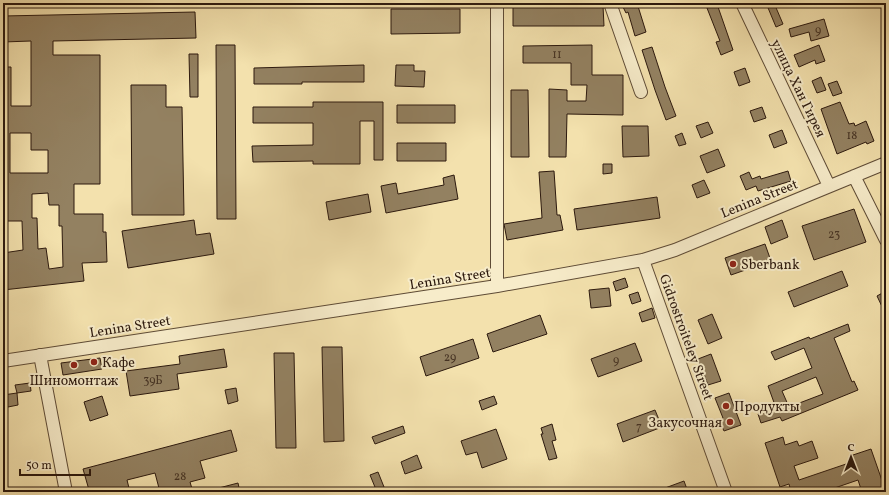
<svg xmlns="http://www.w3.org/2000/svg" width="889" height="495" viewBox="0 0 889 495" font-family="Vollkorn,serif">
  <rect width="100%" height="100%" fill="#f3e1ad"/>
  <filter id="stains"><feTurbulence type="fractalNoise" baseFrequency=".005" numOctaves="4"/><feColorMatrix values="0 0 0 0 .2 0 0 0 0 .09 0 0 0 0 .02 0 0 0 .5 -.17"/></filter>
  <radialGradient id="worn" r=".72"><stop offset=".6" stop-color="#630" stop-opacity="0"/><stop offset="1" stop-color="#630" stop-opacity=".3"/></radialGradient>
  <!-- building -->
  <path fill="#938161" stroke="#2c190e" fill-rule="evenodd" d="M621,3h16l9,29 -11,4 -7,-24 -2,1z
    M766,3h8l9,21 -7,3z
    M717,4l16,46 -12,5 -5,-13 4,-1 -13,-33z
    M603,6l1,20h-91v-19z
    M391,9h69v24l-69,1z
    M195,12l1,26 -143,3v14h47v129h-26v30h29v18h3l1,30 -25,1 2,18 -81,9v-37l20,-3 -1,-29h-19v-154h8v39h20v-65l-28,1v-26zM10,133h21v17h17v23h-38zM48,193l1,12h10v21h3l1,41 -14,2 -3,-21 -8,1 -1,-31h-5v-24z
    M824,19l5,17 -18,5 -2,-9 -18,5 -2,-8z
    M216,45h19l1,174h-19z
    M592,45v30h31v40l-56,-1 -1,43h-17v-68l18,1v11h19l1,-16h-16v-22h-48v-17z
    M819,45l6,16 -9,3 -1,-4 -16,7 -5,-12z
    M652,47l13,40 11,29 -10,4 -11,-30 -13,-40z
    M189,54h9v43h-8z
    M364,65v17h-62v2h-48v-16z
    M396,65h18v6h11l-1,16 -29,-1z
    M745,68l5,14 -11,4 -5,-14z
    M821,77l5,13 -9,3 -5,-12z
    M837,81l5,12 -9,3 -5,-12z
    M131,85h35v22h16l2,108h-52z
    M511,90h17l1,67h-18z
    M313,102h70v58h-9v-39h-14v43h-47v-3l-60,1 -1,-16 61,-1v-22h-60v-16h60z
    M840,102l9,22 5,-1 1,3 11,-5 8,20 -7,3 -1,-2 -29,12 -16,-45z
    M397,105h58v18h-58z
    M762,107l4,11 -12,4 -4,-11z
    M708,122l5,11 -12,5 -5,-12z
    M622,126h26l1,30 -26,1z
    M782,130l5,13 -13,5 -5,-13z
    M682,133l4,11 -7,2 -4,-10z
    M397,143h49v18h-49z
    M718,149l7,17 -18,7 -7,-17z
    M603,164h9v9l-9,1z
    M554,171l3,44h3l3,15 -56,10 -3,-16 38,-6 -3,-46z
    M788,171l3,10 -33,10 -2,-5 -10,4 -6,-14 9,-4 3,7 8,-3 1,3z
    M454,175l4,24 -72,14 -5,-27 15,-3 2,11 46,-9 -1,-7z
    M704,180l6,13 -13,5 -5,-13z
    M368,194l3,18 -42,8 -3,-18z
    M657,197l3,21 -83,12 -3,-21z
    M854,209l12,33 -52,18 -12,-34z
    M194,220l2,15 14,-2 4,21 -86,14 -6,-37z
    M782,220l6,17 -17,7 -6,-17z
    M765,244l6,17 -40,14 -6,-17z
    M842,271l6,15 -54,21 -6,-15z
    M625,278l3,9 -12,4 -3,-9z
    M609,288l2,18 -20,2 -2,-18z
    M886,291v24l-9,-19z
    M638,292l3,9 -9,3 -3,-9z
    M652,308l3,10 -13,4 -3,-9z
    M712,314l10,24 -14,6 -10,-24z
    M540,315l7,19 -54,18 -6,-18z
    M848,324l2,7 -16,7 18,44 2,-1 4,9 -76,31 -2,-4 -19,6 -3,-9 18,-6 -8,-22 44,-18 -8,-20 -29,12 -4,-8 38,-15 1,2zM816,377l7,17 -34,13 -7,-16z
    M473,339l6,19 -53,18 -6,-19z
    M635,343l7,18 -44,16 -7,-18z
    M322,347h20l2,94 -20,1z
    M224,349l3,18 -50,7 2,15 -49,7 -4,-25 54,-7 -1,-8z
    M274,353h20l2,95h-20z
    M711,354l10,27 -13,4 -10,-26z
    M100,358l2,11 -39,6 -2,-12z
    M30,383l1,8 -14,2 -2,-8z
    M236,388l2,13 -10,3 -3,-14z
    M17,393l1,12 -15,3v-13z
    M729,393l12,32 -17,6 -5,-11 4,-2 -8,-20z
    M102,396l6,19 -18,6 -6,-19z
    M494,396l3,8 -15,6 -3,-9z
    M655,410l7,17 -39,15 -6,-18z
    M552,424l4,16 -4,1 5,17 -8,2 -8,-26h2l-2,-6z
    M403,426l2,7 -30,11 -3,-7z
    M496,429l11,30 -25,9 -5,-16 -11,3 -5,-14z
    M231,430l6,21 -37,10 5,17 -15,4 3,10h-33l-5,-19 -28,7 3,12h-34l-1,-3 -6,1 -6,-21z
    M783,437l2,8 12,-4 2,5 13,-5 6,17 -24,8 5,14 53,-18 -2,-6 21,-7 15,43h-24l-4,-12 -35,12h-32l-2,-8 -9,3 -15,-44z
    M417,455l5,13 -17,6 -4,-12z
    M378,472l8,20h-9l-7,-17z
    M684,481l4,11h-31v-1z
    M238,483l2,9h-25v-3z"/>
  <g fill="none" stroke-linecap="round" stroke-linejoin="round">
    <!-- minor casing -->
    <g stroke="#5e4b36" stroke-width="14">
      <path id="minor" d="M497,3v283
        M610,3l31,89
        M742,3l87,183
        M854,176l32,64
        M643,260l83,232
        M40,355l26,137
        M3,361l494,-75 146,-26 32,-10 211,-87"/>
    </g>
    <!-- minor -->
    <use href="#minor" stroke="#f7ecca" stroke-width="12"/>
  </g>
  <!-- markers -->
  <g fill="#8f2418" stroke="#f7ecca" stroke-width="1.5">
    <circle cx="733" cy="264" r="4"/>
    <circle cx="94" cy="362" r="4"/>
    <circle cx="74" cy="365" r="4"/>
    <circle cx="726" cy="406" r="4"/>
    <circle cx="730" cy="422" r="4"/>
  </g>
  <g text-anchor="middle" stroke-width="4" stroke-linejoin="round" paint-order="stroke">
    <!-- number labels -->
    <g font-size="12" fill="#463323">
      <text x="818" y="34">9</text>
      <text x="557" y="58">11</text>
      <text x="852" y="139">18</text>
      <text x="834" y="238">23</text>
      <text x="450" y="361">29</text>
      <text x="616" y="364">9</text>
      <text x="153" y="384">39Б</text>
      <text x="639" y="430">7</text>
      <text x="180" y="480">28</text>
    </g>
    <!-- street labels -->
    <g font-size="14" fill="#2c190e" stroke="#f7ecca">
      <text transform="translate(799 88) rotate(64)" y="5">улица Хан Гирея</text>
      <text transform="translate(759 198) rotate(-22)" y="5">Lenina Street</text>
      <text transform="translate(450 278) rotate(-9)" y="5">Lenina Street</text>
      <text transform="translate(130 326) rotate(-9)" y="5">Lenina Street</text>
      <text transform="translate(687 337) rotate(70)" y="5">Gidrostroiteley Street</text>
    </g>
    <!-- poi labels -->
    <g font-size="14" fill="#2c190e" stroke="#f7ecca" text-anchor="start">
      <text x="741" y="269">Sberbank</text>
      <text x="102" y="367">Кафе</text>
      <text x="74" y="385" text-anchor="middle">Шиномонтаж</text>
      <text x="734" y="411">Продукты</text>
      <text x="722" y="427" text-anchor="end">Закусочная</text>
    </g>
  </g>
  <!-- margin -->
  <rect width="889" height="495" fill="none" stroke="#f3e1ad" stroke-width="16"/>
  <rect x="4" y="4" width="881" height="487" fill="none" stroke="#2c190e" stroke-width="2"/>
  <rect x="8" y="8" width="873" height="479" fill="none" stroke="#2c190e"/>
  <!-- north arrow -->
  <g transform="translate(851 457)" stroke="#f7ecca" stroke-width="3" paint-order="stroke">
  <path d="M0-3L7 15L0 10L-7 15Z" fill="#2c190e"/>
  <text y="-6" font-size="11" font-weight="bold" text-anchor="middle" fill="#2c190e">С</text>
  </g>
  <!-- scale -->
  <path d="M20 469v6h70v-6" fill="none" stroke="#2c190e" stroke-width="2"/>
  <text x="26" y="469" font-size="12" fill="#2c190e" stroke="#f7ecca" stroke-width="3" paint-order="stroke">50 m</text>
  <rect width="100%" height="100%" filter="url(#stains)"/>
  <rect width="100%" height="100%" fill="url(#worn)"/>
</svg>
